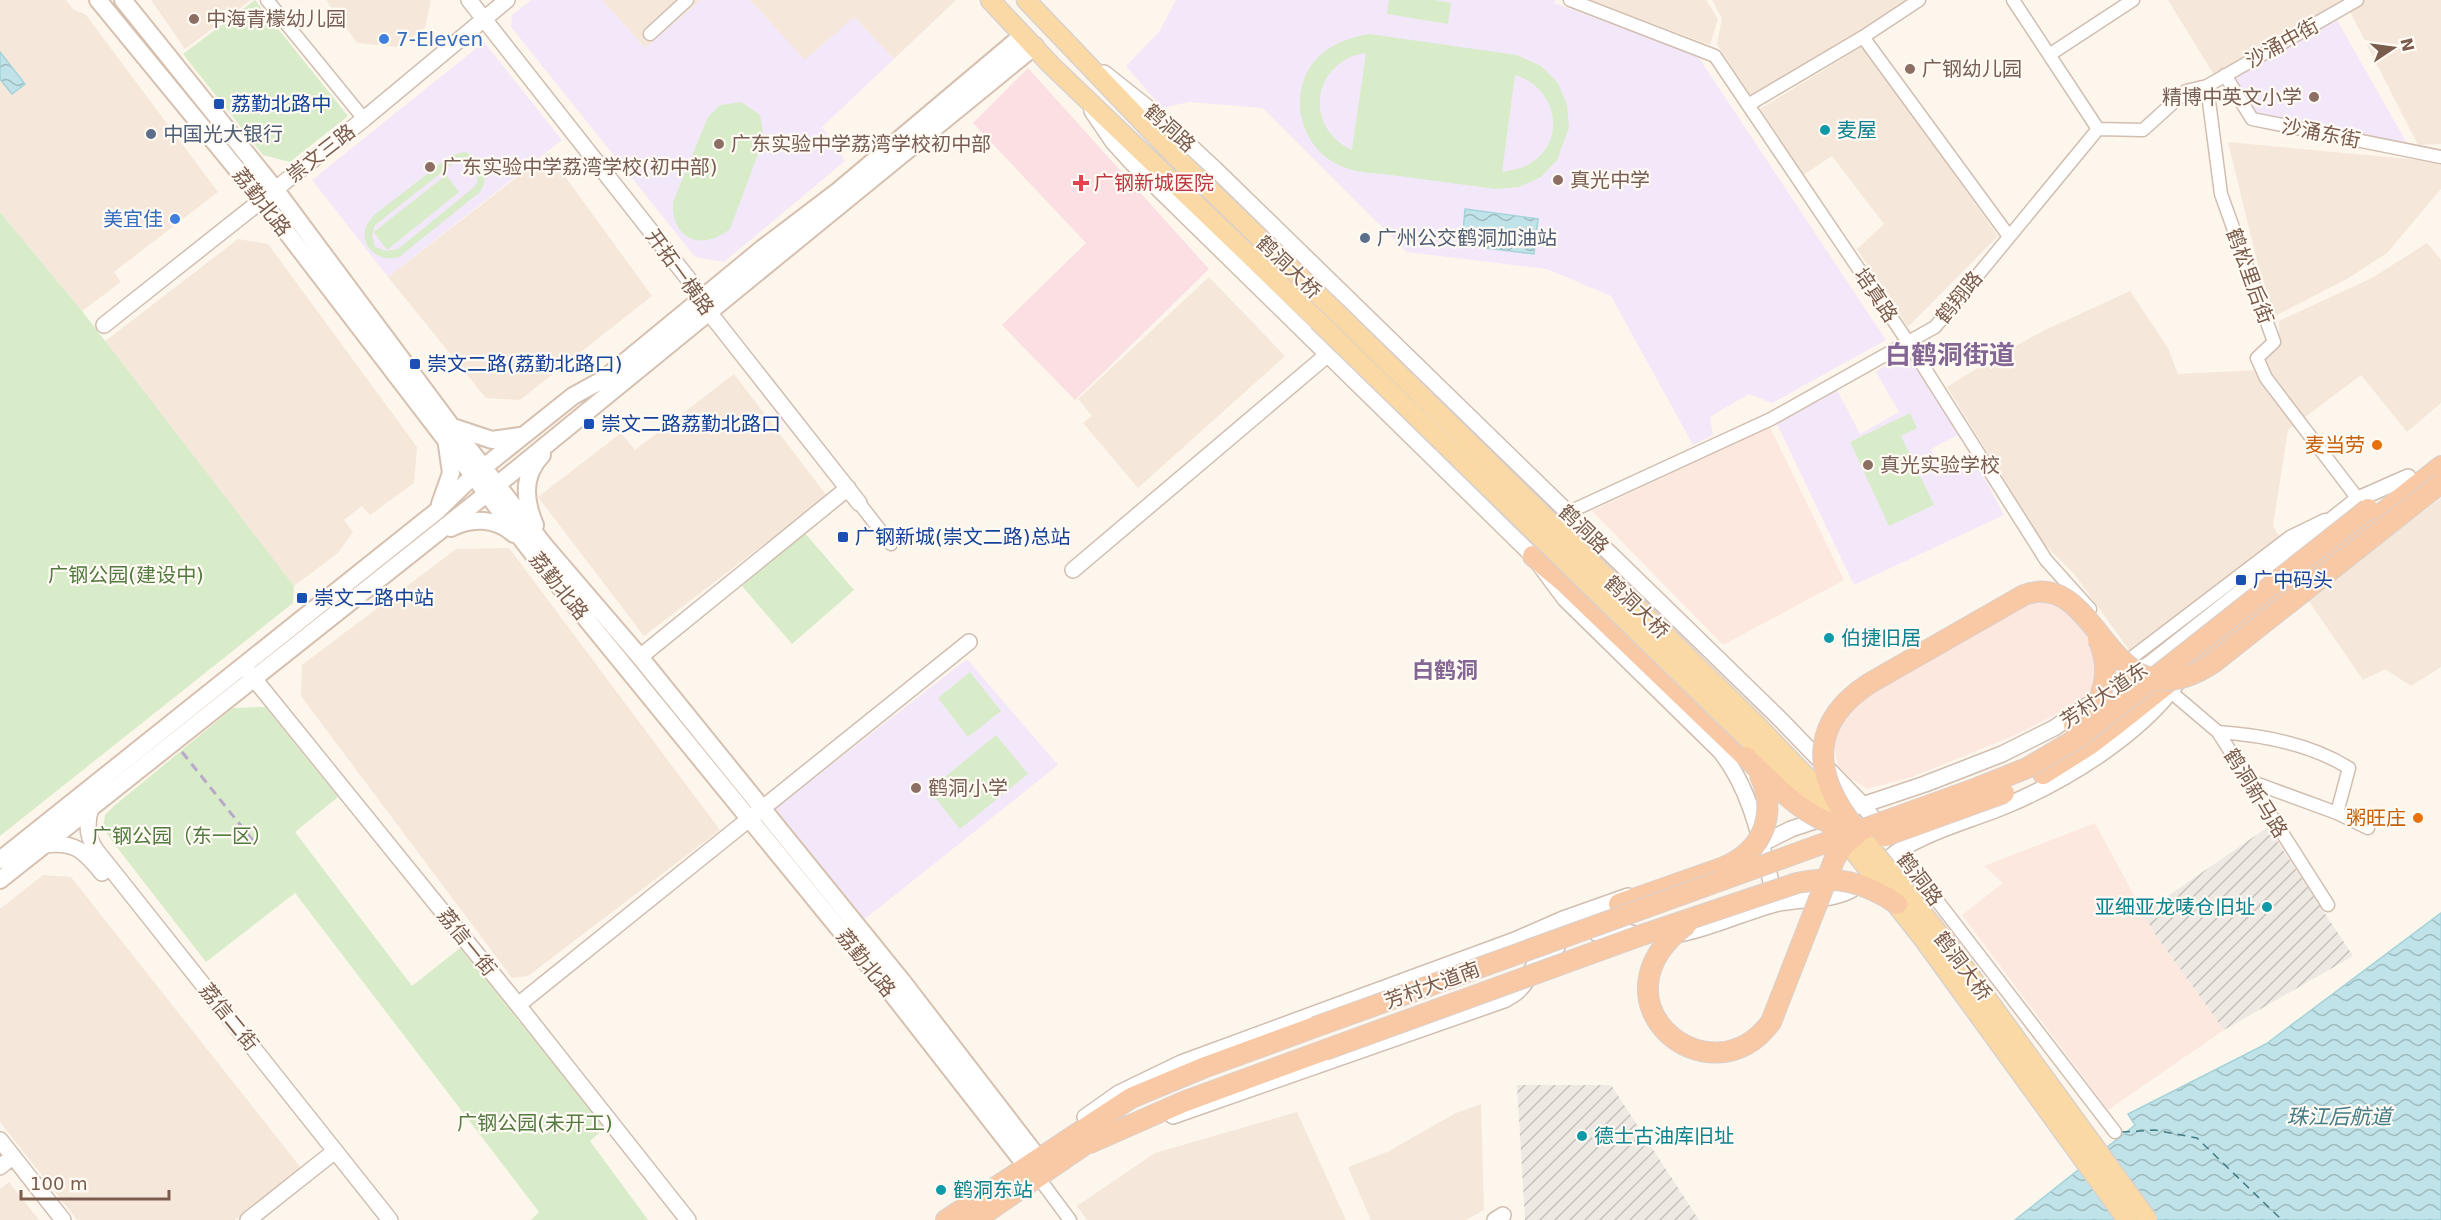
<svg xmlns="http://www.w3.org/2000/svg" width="2441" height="1220" viewBox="0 0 2441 1220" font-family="'DejaVu Sans','Noto Sans SC',sans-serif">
  <defs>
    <pattern id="industrial-furrows" width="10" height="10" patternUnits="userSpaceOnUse" patternTransform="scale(1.5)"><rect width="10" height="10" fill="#efe9e4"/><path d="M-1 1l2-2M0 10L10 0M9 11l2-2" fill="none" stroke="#c7c0bb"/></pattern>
    <pattern id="water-waves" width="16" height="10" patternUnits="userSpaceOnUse" patternTransform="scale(1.5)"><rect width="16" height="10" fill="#bfe3e8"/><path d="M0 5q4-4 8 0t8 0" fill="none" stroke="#a0bbbe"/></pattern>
  </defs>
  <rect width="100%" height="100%" fill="#fdf6ec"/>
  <!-- residential -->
  <path fill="#f5e8da" d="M0,0h66l7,9 13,6 132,177 -104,80 7,10 -39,29 -82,-99z
    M151,0h100l-66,49z
    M326,0h105l-6,28 -28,19 -40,-4z
    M602,0h99l-56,48z
    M750,0h206l-62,59 -40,-41 -49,43z
    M1590,0h116l12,19 -8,26z
    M1712,0h199l-159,98 -35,-54 5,-26z
    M2168,0h273v144l-23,1 -73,-143 -131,73z
    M1863,46l135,190 -90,91 -51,-78 27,-25 -52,-68 -29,19 -43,-66z
    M2228,142l213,20v27l-54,64 -40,26 -72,37 -17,-51z
    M548,153l104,143 -132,104 -34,-2 -98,-121z
    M238,239l30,5 149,203 -3,36 -44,32 -8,-9 -18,14 9,12 -15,21 -44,33 -190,-244z
    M2427,243l14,17v143l-34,29 -46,-57 -73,55 -15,96 7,11 -78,62 -73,51 -54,-75 -31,-31 -97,-157 52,-32 46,-25 85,-39 38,57 10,26 78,-4 23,-29v-20l93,-43z
    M1209,277l76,79 -147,132 -55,-65 9,-7 -14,-17z
    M734,374l93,122 -183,140 -106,-139 83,-64 14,17z
    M2441,498v169l-30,19 -26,-17 -22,11 -55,-80z
    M509,548l211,282 -192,146 -16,2 -211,-282 1,-31 154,-116z
    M43,875l28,2 230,291 -66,52h-158l-77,-98v-213z
    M1481,1104l3,106 -18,10h-95l-23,-53 39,-15 69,-39z
    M1297,1112l49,108h-259l-10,-14 78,-53z
    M9,1182l30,38h-39v-31z"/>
  <!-- commercial -->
  <path fill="#fde8e0" d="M1770,427l74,153 -121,65 -131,-134z
    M2050,596l28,22 17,28 1,37 -19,21 -66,33 -99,40 -45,12 -17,-11 -12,-12 -4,-20 2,-19 10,-18 35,-27 143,-81z
    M2095,823l60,111 69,96 -116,80 -146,-195 41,-32 -19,-17z"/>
  <!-- industrial -->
  <path fill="url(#industrial-furrows)" d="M2268,827l85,129 -129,74 -69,-96 -12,-21z
    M1517,1085h94l88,135h-174z"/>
  <!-- education -->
  <path fill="#f3e8fa" d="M531,0h71l43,48 56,-48h49l55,60 49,-43 40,42 -72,68 23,34 -121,101 -29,-5 -184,-230 1,-12z
    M1176,0h380l-2,3 143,52 189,285 -114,63 -23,-9 -21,12 -18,11 3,18 -20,10 -82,-149 -64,-27 -140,-17 -144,-144 -74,-6 -27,6 -36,-42 33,-34z
    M2337,20l71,125 -150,-29 -23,-39z
    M484,42l78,98 -174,137 -76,-97z
    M1910,349l50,85 -29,15 12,24 30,-16 31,58 -150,70 -77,-161 60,-34 23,44 39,-22 -23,-40z
    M967,659l91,106 -197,157 -89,-111z"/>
  <!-- medical -->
  <path fill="#fbdfe3" d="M1028,68l181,201 -134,131 -73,-75 84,-82 -113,-120z"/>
  <!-- green -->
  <path fill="#d8ecc9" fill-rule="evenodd" d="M255,0l93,116 -58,46 -27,-7 -80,-101z
    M1389,0h46l16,3 -3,21 -61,-10z
    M1369,34l148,21 24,11 17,17 9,22 2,23 -12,32 -16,17 -22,10 -23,2c-35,-5 -70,-9 -105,-14 -14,-2 -32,-2 -45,-7 -35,-12 -54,-51 -43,-85 9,-31 37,-44 66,-49zM1366,53l-14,96v1c-50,-23 -39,-90 14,-97zM1515,75c41,12 54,66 14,89 -8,5 -18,6 -27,8z
    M741,102l19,13 4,23 -34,91c-29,23 -59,10 -57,-27l35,-85 12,-12z
    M465,152c18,6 26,23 15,40l-81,65c-23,7 -45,-16 -29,-37 7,-9 17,-15 25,-21 19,-15 37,-29 56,-44zM461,160l10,2 7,10 -1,11 -4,5 -75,61 -12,2 -11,-4 -3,-12 3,-10 80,-63z
    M446,175l13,17 -72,58 -13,-18z
    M0,212l82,99 212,275 -1,17 -293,233z
    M1910,413l7,15 -16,8 33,69 -45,21 -39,-84z
    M804,532l50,58 -62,54 -50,-58z
    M970,672l31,39 -33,26 -30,-39z
    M265,707l73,90 -43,35 117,154 48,-38 145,180 -15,13 58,79h-117l8,-8 -244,-319 -89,69 -94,-121 -9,-13 2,-13 9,-9 119,-98z
    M996,735l32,39 -68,55 -31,-39z"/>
  <!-- water -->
  <path fill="url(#water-waves)" stroke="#a5d3da" stroke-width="1.5" d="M0,52l25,32 -13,10 -12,-15z
    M1465,209l73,10 -4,35 -72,-9z
    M2441,913v307h-426l120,-95 -7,-11 138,-70z"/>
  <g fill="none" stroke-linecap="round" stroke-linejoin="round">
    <!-- ferry -->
    <path stroke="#437c86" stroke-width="1.5" stroke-dasharray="8 6" stroke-linecap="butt" d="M2122,1132l33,-2 42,8 85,82"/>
    <!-- minor casing -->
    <g stroke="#d1beb0" stroke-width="15">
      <path id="minor" d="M267,0l97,119
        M1570,0l145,56 193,286 138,218 44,49
        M2013,0l85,129
        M650,34l37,-34
        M1863,37l145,198
        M2049,55l84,-55
        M2225,75l27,44 189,38
        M2207,86l14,108 53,148 -17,16 9,20 92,121
        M1748,105l115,-68 56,-37
        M859,503l32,41
        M1567,513l204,-94 164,-92 163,-198 45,1 43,-39 21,-5 150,-86
        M2105,686l25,-27 160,-122 35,-17
        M2171,692l47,40 110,173
        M2218,732c44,3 93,12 131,36l-12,45
        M2247,780l90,33 31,15
        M1899,851l216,281
        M1038,1177l32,43"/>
    </g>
    <!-- tertiary casing -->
    <g stroke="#d1beb0" stroke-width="18">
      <path id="tertiary" d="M469,0l221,281 18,30 151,192
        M1104,73l53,42 58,54 564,549 83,86 22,28
        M1092,111l21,31 19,21 401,393 32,43 155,152c34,42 42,99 56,150
        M104,325l260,-206 143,-119
        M1073,570l254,-215
        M640,657l208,-169
        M247,670l271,335 170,215
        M91,808c-5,15 -4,29 5,42l294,370
        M45,845c30,-4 39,6 57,28
        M1751,849l40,-20 134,-45 77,-30 52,-26 97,-65 207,-164 50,-22
        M1596,933l19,-4 28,7
        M1675,935c35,-6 66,-22 100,-31 24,-6 53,-2 76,-14 19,-10 31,-29 49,-40 32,-20 71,-30 105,-44 60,-25 134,-70 172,-123
        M518,1005l451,-363
        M1173,1116l331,-116c5,-3 12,-6 16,-11 17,-17 7,-31 37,-42
        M1085,1117l34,-24 62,-30 334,-123 48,-21 65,-23
        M0,1140l63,80
        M0,1167l13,-11
        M248,1220l87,-69
        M1495,1220l8,-5"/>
    </g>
    <!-- secondary casing -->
    <g stroke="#d6c0b0" stroke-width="20">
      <path id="secondary" d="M98,0l164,200 268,350 359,440 138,177
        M123,0l152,189 177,238 92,118 96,112 122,151 140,173 137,178
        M453,427l39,13 28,-4
        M440,504l11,-31 -4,-28
        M535,525c-11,-25 -13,-50 7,-70
        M451,528c21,-11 45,-10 63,6
        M0,860l437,-349 37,-36 99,-79 31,-17 159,-131 75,-57 185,-156
        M0,880l475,-377 560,-457"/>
    </g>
    <!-- primary casing -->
    <g stroke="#dad1cd" stroke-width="21">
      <path id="primary" d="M990,0l61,65 267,256
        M1026,0l149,156 157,152"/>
    </g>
    <!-- trunk casing -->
    <g stroke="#dad1cd" stroke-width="22">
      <path id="trunk" d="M1533,556l31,26 182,175
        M2043,774l46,-29 29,-22 323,-257
        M1619,904l105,-37
        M1090,1143l93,-41 142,-52
        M946,1220l185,-122 72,-30 112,-41
        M975,1220l124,-85"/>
    </g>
    <!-- minor -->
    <use href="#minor" stroke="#fff" stroke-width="12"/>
    <!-- tertiary -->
    <use href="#tertiary" stroke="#fff" stroke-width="15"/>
    <!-- secondary -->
    <use href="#secondary" stroke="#fff" stroke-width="16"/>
    <!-- primary -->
    <use href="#primary" stroke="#fbd9a5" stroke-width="18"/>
    <!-- trunk -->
    <use href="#trunk" stroke="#f9c8a4" stroke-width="20"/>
    <!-- rail -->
    <path stroke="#b9a8c9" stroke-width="3" stroke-dasharray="9 6" stroke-linecap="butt" d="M182,752l72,90"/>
    <!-- primary-bridge casing -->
    <g stroke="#dad1cd" stroke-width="21" stroke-linecap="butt">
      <path id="primary-bridge" d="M1332,308l425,417 95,99 96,121 200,275
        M1318,321l446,434 77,80 83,105 203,280"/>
    </g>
    <!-- trunk-bridge casing -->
    <g stroke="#dad1cd" stroke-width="22" stroke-linecap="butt">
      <path id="trunk-bridge" d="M2074,726c30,-21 39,-53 24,-87
        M1746,757c34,34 63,66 112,74
        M1852,824c-41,-53 -41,-103 18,-141l154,-88c78,-29 82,138 189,68l228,-180
        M1885,836l119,-43
        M1724,867c40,-17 54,-54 35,-94
        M1687,924c-103,77 23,181 84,98l64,-164 9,-13 12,-10
        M1315,1027l662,-239 50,-20 51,-30 290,-229
        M1325,1050l317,-115 155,-52c39,-8 68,-1 100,21"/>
    </g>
    <!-- primary-bridge -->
    <use href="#primary-bridge" stroke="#fbd9a5" stroke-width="18"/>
    <!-- trunk-bridge -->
    <use href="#trunk-bridge" stroke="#f9c8a4" stroke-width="20"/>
  </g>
  <!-- markers -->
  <g fill="#8d6e63" stroke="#fffaf3" stroke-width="2">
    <circle cx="194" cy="19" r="6"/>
    <circle cx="1910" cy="69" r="6"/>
    <circle cx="2314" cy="97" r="6"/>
    <circle cx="719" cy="144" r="6"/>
    <circle cx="430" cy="167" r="6"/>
    <circle cx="1558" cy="180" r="6"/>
    <circle cx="1868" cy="465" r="6"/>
    <circle cx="916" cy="788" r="6"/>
  </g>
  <g fill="#3f7fe0" stroke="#fffaf3" stroke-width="2">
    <circle cx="384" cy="39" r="6"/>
    <circle cx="175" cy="219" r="6"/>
  </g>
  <g fill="#1a4fb4" stroke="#fffaf3" stroke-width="2">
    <rect x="213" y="98" width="12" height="12" rx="3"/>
    <rect x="409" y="358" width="12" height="12" rx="3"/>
    <rect x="583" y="418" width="12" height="12" rx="3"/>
    <rect x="837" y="531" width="12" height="12" rx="3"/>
    <rect x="2235" y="574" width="12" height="12" rx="3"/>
    <rect x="296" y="592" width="12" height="12" rx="3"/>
  </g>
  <g fill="#0f9aa8" stroke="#fffaf3" stroke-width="2">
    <circle cx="1825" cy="130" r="6"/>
    <circle cx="1829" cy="638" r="6"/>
    <circle cx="2267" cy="907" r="6"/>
    <circle cx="1582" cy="1136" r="6"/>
    <circle cx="941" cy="1190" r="6"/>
  </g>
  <g fill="#5c6f8a" stroke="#fffaf3" stroke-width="2">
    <circle cx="151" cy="134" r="6"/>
    <circle cx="1365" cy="238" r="6"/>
  </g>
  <path fill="#e0444e" stroke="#fffaf3" stroke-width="2" d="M1078 174h6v6h6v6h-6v6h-6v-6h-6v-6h6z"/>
  <g fill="#e8710a" stroke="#fffaf3" stroke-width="2">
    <circle cx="2377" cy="445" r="6"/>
    <circle cx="2418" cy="818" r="6"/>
  </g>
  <g text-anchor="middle" stroke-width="4.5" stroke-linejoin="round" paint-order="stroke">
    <!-- education labels -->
    <g font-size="20" fill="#785e54" stroke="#fffaf3" text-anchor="start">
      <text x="206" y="26">中海青檬幼儿园</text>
      <text x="1922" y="76">广钢幼儿园</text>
      <text x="2302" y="104" text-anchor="end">精博中英文小学</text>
      <text x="731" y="151">广东实验中学荔湾学校初中部</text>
      <text x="442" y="174">广东实验中学荔湾学校(初中部)</text>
      <text x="1570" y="187">真光中学</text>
      <text x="1880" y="472">真光实验学校</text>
      <text x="928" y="795">鹤洞小学</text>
    </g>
    <!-- shop labels -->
    <g font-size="20" fill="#366cbe" stroke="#fffaf3" text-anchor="start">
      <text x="396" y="46">7-Eleven</text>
      <text x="163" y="226" text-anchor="end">美宜佳</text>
    </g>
    <!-- street labels -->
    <g font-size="20" fill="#7a5c4d" stroke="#fffaf3">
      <text transform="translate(2282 43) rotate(-29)" y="7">沙涌中街</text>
      <text transform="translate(1170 128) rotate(42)" y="7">鹤洞路</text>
      <text transform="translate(2321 133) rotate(11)" y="7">沙涌东街</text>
      <text transform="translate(321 153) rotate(-38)" y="7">崇文三路</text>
      <text transform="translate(262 202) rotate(52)" y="7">荔勤北路</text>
      <text transform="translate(1289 267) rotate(44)" y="7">鹤洞大桥</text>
      <text transform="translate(680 272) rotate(54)" y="7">开拓一横路</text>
      <text transform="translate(2250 276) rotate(70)" y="7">鹤松里后街</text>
      <text transform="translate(1876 295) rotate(56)" y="7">培真路</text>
      <text transform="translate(1959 297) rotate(-51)" y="7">鹤翔路</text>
      <text transform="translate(1584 529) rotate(44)" y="7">鹤洞路</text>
      <text transform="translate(559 586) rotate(51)" y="7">荔勤北路</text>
      <text transform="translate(1637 607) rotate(44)" y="7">鹤洞大桥</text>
      <text transform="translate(2104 695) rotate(-34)" y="7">芳村大道东</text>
      <text transform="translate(2256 793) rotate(58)" y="7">鹤洞新马路</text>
      <text transform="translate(1920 879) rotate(53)" y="7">鹤洞路</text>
      <text transform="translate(467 942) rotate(51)" y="7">荔信一街</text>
      <text transform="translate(866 963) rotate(51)" y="7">荔勤北路</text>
      <text transform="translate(1963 966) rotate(53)" y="7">鹤洞大桥</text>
      <text transform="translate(1432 985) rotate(-20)" y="7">芳村大道南</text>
      <text transform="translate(229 1017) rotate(51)" y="7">荔信二街</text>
    </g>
    <!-- transit labels -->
    <g font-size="20" fill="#164399" stroke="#fffaf3" text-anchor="start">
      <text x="231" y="111">荔勤北路中</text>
      <text x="427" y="371">崇文二路(荔勤北路口)</text>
      <text x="601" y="431">崇文二路荔勤北路口</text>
      <text x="855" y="544">广钢新城(崇文二路)总站</text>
      <text x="2253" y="587">广中码头</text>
      <text x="314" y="605">崇文二路中站</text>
    </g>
    <!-- culture labels -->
    <g font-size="20" fill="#0d838f" stroke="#fffaf3" text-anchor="start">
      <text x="1837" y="137">麦屋</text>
      <text x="1841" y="645">伯捷旧居</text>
      <text x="2255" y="914" text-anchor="end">亚细亚龙唛仓旧址</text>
      <text x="1594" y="1143">德士古油库旧址</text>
      <text x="953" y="1197">鹤洞东站</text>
    </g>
    <!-- service labels -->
    <g font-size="20" fill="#4e5e75" stroke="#fffaf3" text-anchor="start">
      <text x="163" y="141">中国光大银行</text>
      <text x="1377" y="245">广州公交鹤洞加油站</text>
    </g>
    <!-- health labels -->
    <g font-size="20" fill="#be3a42" stroke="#fffaf3" text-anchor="start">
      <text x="1094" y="190">广钢新城医院</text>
    </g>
    <!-- food labels -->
    <g font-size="20" fill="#c56008" stroke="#fffaf3" text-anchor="end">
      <text x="2365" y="452">麦当劳</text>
      <text x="2406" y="825">粥旺庄</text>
    </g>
    <!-- park labels -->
    <g font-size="20" fill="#537a41" stroke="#fffaf3">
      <text x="126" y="582">广钢公园(建设中)</text>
      <text x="182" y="843">广钢公园（东一区）</text>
      <text x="535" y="1130">广钢公园(未开工)</text>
    </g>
    <!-- water labels -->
    <g font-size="21" font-style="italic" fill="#437c86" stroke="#fffaf3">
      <text x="2339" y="1124">珠江后航道</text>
    </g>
    <!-- quarter labels -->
    <g font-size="22" font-weight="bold" fill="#846695" stroke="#fffaf3">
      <text x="1445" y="678">白鹤洞</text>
    </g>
    <!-- district labels -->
    <g font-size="26" font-weight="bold" fill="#846695" stroke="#fffaf3">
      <text x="1950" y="364">白鹤洞街道</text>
    </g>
  </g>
  <!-- north arrow -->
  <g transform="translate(2393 48) rotate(77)" stroke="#fffaf3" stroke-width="4.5" paint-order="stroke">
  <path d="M0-4.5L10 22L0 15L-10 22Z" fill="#7a5c4d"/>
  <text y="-9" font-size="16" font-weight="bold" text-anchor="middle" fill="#7a5c4d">N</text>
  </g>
  <!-- scale -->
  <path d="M21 1190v9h148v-9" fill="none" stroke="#7a5c4d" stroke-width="3"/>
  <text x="30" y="1190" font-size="18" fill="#7a5c4d" stroke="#fffaf3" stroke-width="4.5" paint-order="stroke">100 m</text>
</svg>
